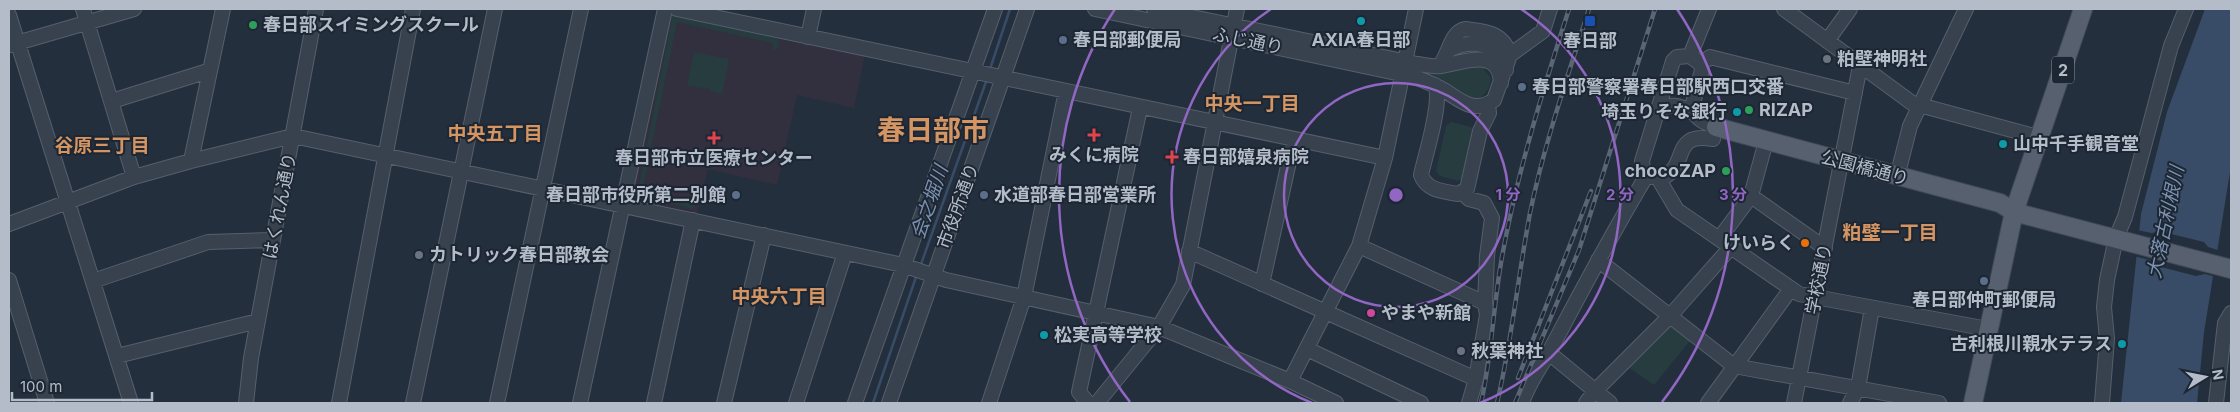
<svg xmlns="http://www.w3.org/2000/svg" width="2240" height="412" viewBox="0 0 2240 412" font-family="Inter,'Noto Sans JP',sans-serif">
  <rect width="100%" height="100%" fill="#242f3e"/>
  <!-- medical -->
  <path fill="#32303f" d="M669,11l196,43 -11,54 -57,-13 -20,90 -69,-16 -11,46 -70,-15z"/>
  <!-- green -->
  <path fill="#263c3f" d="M673,13l104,23 2,10 -6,6v-9l-96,-21 -35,170 52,11 -1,6 -56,-13z
    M694,52l35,7 -7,35 -12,-3v-2l-23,-3z
    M1481,65l10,13c-1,12 -9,25 -23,20 -7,-2 -13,-11 -19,-15 -8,-5 -18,-7 -26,-11z
    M1451,122l20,5 3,4 -11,47 -5,3 -18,-5 -4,-5 10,-45z
    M1670,318l23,19 -39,48 -29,-20z"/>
  <!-- water -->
  <path fill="#394c67" d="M2205,9h26v157l-27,166 -7,71h-76l20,-189 26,-102z"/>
  <!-- pier -->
  <path fill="#242f3e" d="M2137,230l15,3 7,-2 45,11 4,5 13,4 -5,26 -11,-3 -9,2 -43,-11 -4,-5 -15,-4z"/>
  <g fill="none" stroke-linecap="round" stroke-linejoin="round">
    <!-- stream -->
    <path stroke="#394c67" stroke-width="2.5" d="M990,69l20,-60
      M920,267l67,-188
      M873,403l44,-129"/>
    <!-- minor casing -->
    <g stroke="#565f6c" stroke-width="16">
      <path id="minor" d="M83,9l51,168
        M677,9l708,149
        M1095,9l320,68c10,4 20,8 29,13 17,11 30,24 50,10l16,-45c-7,-23 -24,-23 -45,-26 -15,3 -16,27 -26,37
        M1154,9l263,55c8,1 16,3 24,2 22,-3 58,-20 60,17
        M1784,9l128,94 126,34
        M9,15l122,388
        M808,37l6,-28
        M1827,41l23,-32
        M10,45l124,-36
        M1449,50c24,-12 48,-7 57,20
        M1510,55l33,-24 7,-22
        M1690,56l19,-47
        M1701,64l9,-7 145,36
        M1435,85c8,16 -10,71 -14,90 6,16 22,16 37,19l9,-5 13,-58 9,-18 -1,-9
        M112,101l96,-30
        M1658,110c14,-7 23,-5 35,3
        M1713,139c-42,-7 -24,25 -49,38h-13l-8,-7 -1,-9 31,-100 4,-4 13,-1 11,8 1,6 -10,37c3,12 13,16 24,20
        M191,161l32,-152
        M1897,177l13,-51 56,-117
        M1658,178l19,32 122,84 189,35
        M1463,193l6,6 15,4 8,15 -5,38 -2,47 2,12 -11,64 -7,24
        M1751,196l74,52
        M9,224l125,-47 57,-16 102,-25 610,129 43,15 213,47 131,54 46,22
        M1719,239l32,-43 12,-44
        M1359,246l126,57
        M1189,251l287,128
        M1598,260l136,106 205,37
        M9,280l38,123
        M93,281l115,-39 65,-2
        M1262,284l32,-145
        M1307,349l114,54
        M1549,353l61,50
        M117,356l141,-35
        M1290,381l69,-135 26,-88 31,-149
        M246,403l5,-45 65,-349
        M339,403l74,-394
        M413,403l82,-394
        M497,403l84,-394
        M580,403l85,-394
        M654,403l39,-183
        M724,403l40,-168
        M796,403l49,-150
        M855,403l140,-394
        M889,403l138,-394
        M989,403l35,-106 42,-206
        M1088,403l-9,-11 61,-284
        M1097,403l62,-76 24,-42 54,-276
        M1522,403c7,-22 22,-40 32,-60 30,-57 60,-113 93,-168
        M1586,403l8,-11 76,-76 61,-69
        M1708,403l82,-113
        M1794,403l66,-337
        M1850,403l8,-15 14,-80
        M2102,403l5,-64 -3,-32 3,-27 9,-42 9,-21 46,-171 15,-37
        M2216,403l9,-80 6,-10"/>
    </g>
    <!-- major casing -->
    <g stroke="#414a57" stroke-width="20">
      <path id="major" d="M1716,127l284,76 14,9 217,57
        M1973,403l41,-191 69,-203"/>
    </g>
    <!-- minor -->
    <use href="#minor" stroke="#38414e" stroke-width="14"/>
    <!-- major -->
    <use href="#major" stroke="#56606e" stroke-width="18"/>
    <!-- rail casing -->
    <g stroke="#5a6575" stroke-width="4.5">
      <path id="rail" d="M1518,378l73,-187
        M1481,403c11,-48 12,-97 21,-146 15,-84 41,-167 67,-248
        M1497,403c15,-63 21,-127 33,-190 14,-69 38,-137 59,-204
        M1515,403l64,-153 76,-241"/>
    </g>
    <!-- rail -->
    <use href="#rail" stroke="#1d2633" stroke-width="2.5" stroke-dasharray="8" stroke-linecap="butt"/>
  </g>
  <!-- distance rings -->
  <g fill="none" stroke="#9266c3" stroke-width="2.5">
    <circle cx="1396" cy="195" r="112"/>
    <path d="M1312 403A224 224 0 0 1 1271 9M1521 9A224 224 0 0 1 1480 403"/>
    <path d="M1130 402A337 337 0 0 1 1115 9M1677 9A337 337 0 0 1 1662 402"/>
  </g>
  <!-- markers -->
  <g fill="#0f9aa8" stroke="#1d2633" stroke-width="2">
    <circle cx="1361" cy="21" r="5"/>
    <circle cx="1737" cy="112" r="5"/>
    <circle cx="2003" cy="144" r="5"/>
    <circle cx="1044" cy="335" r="5"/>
    <circle cx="2122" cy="344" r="5"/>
  </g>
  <rect fill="#1a4fb4" stroke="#1d2633" stroke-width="2" x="1584" y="15" width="12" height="12" rx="2.5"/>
  <g fill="#2e9e5b" stroke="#1d2633" stroke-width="2">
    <circle cx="253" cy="25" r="5"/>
    <circle cx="1749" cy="110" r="5"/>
    <circle cx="1726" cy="171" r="5"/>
  </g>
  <g fill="#5c6f8a" stroke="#1d2633" stroke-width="2">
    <circle cx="1063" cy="40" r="5"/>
    <circle cx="1522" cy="87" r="5"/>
    <circle cx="736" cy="195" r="5"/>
    <circle cx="984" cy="195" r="5"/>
    <circle cx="1984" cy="281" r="5"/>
  </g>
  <g fill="#6b7280" stroke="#1d2633" stroke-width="2">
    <circle cx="1827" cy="59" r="5"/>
    <circle cx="419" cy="255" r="5"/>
    <circle cx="1461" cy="351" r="5"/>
  </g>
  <g fill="#e0444e" stroke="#1d2633" stroke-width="2">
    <path d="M1091.5 127.5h5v5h5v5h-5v5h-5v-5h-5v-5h5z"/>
    <path d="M711.5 130.5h5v5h5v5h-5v5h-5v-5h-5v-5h5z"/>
    <path d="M1169.5 149.5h5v5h5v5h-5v5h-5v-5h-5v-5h5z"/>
  </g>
  <circle fill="#e8710a" stroke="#1d2633" stroke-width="2" cx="1805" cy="243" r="5"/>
  <circle fill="#d1479c" stroke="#1d2633" stroke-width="2" cx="1371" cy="313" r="5"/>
  <g text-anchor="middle" stroke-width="4" stroke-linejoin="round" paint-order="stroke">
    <!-- shield labels -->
    <rect fill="#1d2633" stroke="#878f9c" stroke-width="1" x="2052" y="56.5" width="22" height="27" rx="4"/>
    <g font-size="16" font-weight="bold" fill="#b4bcc9">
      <text x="2063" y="76">2</text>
    </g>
    <!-- poi labels -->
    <g font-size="18" font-weight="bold" fill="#b4bcc9" stroke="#1d2633" text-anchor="start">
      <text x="263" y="31">春日部スイミングスクール</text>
      <text x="1073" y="46">春日部郵便局</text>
      <text x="1361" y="46" text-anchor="middle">AXIA春日部</text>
      <text x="1590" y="47" text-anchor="middle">春日部</text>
      <text x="1837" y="65">粕壁神明社</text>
      <text x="1532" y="93">春日部警察署春日部駅西口交番</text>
      <text x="1759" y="116">RIZAP</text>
      <text x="1727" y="118" text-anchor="end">埼玉りそな銀行</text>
      <text x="2013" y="150">山中千手観音堂</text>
      <text x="1094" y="161" text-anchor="middle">みくに病院</text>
      <text x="1183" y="163">春日部嬉泉病院</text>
      <text x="714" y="164" text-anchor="middle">春日部市立医療センター</text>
      <text x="1716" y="177" text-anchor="end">chocoZAP</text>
      <text x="726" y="201" text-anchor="end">春日部市役所第二別館</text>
      <text x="994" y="201">水道部春日部営業所</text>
      <text x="1795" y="249" text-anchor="end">けいらく</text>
      <text x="429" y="261">カトリック春日部教会</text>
      <text x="1984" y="306" text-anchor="middle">春日部仲町郵便局</text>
      <text x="1381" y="319">やまや新館</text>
      <text x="1054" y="341">松実高等学校</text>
      <text x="2112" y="350" text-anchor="end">古利根川親水テラス</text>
      <text x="1471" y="357">秋葉神社</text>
    </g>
    <!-- street labels -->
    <g font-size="18" fill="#b4bcc9" stroke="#1d2633">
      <text transform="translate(1248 41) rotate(12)" y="6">ふじ通り</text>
      <text transform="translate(1865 168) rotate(15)" y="6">公園橋通り</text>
      <text transform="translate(280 206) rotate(-79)" y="6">はくれん通り</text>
      <text transform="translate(958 206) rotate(-70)" y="6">市役所通り</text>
      <text transform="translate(1819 279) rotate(-79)" y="6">学校通り</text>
    </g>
    <!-- neighbourhood labels -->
    <g font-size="19" font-weight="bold" fill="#d59563" stroke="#1d2633">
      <text x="1252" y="110">中央一丁目</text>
      <text x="495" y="140">中央五丁目</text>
      <text x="102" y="152">谷原三丁目</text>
      <text x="1890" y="239">粕壁一丁目</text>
      <text x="779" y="303">中央六丁目</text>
    </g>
    <!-- water labels -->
    <g font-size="19" font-style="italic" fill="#7c92b1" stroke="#1d2633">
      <text transform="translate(929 202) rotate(-71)" y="7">会之堀川</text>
      <text transform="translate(2165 222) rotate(-78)" y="7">大落古利根川</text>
    </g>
    <!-- town labels -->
    <g font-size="28" font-weight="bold" fill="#d59563" stroke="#1d2633">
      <text x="933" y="140">春日部市</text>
    </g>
  </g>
  <circle cx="1396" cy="195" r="8" fill="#9266c3" stroke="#1d2633" stroke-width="2.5"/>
  <g font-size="15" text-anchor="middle" font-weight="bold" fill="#9266c3" stroke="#1d2633" stroke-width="4" stroke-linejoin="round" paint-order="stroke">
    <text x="1508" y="200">1 分</text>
    <text x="1620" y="200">2 分</text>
    <text x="1733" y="200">3 分</text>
  </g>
  <!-- border -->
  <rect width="2240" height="412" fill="none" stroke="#b4bcc9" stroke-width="20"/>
  <!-- north arrow -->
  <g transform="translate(2205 377) rotate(80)" stroke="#1d2633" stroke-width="4" paint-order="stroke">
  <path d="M0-4L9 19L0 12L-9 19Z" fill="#b4bcc9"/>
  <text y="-8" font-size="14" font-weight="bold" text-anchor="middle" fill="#b4bcc9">N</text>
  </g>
  <!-- scale -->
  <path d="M12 392v8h140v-8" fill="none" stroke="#b4bcc9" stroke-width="2.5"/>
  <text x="20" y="392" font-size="15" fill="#b4bcc9" stroke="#1d2633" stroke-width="4" paint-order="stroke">100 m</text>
</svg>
